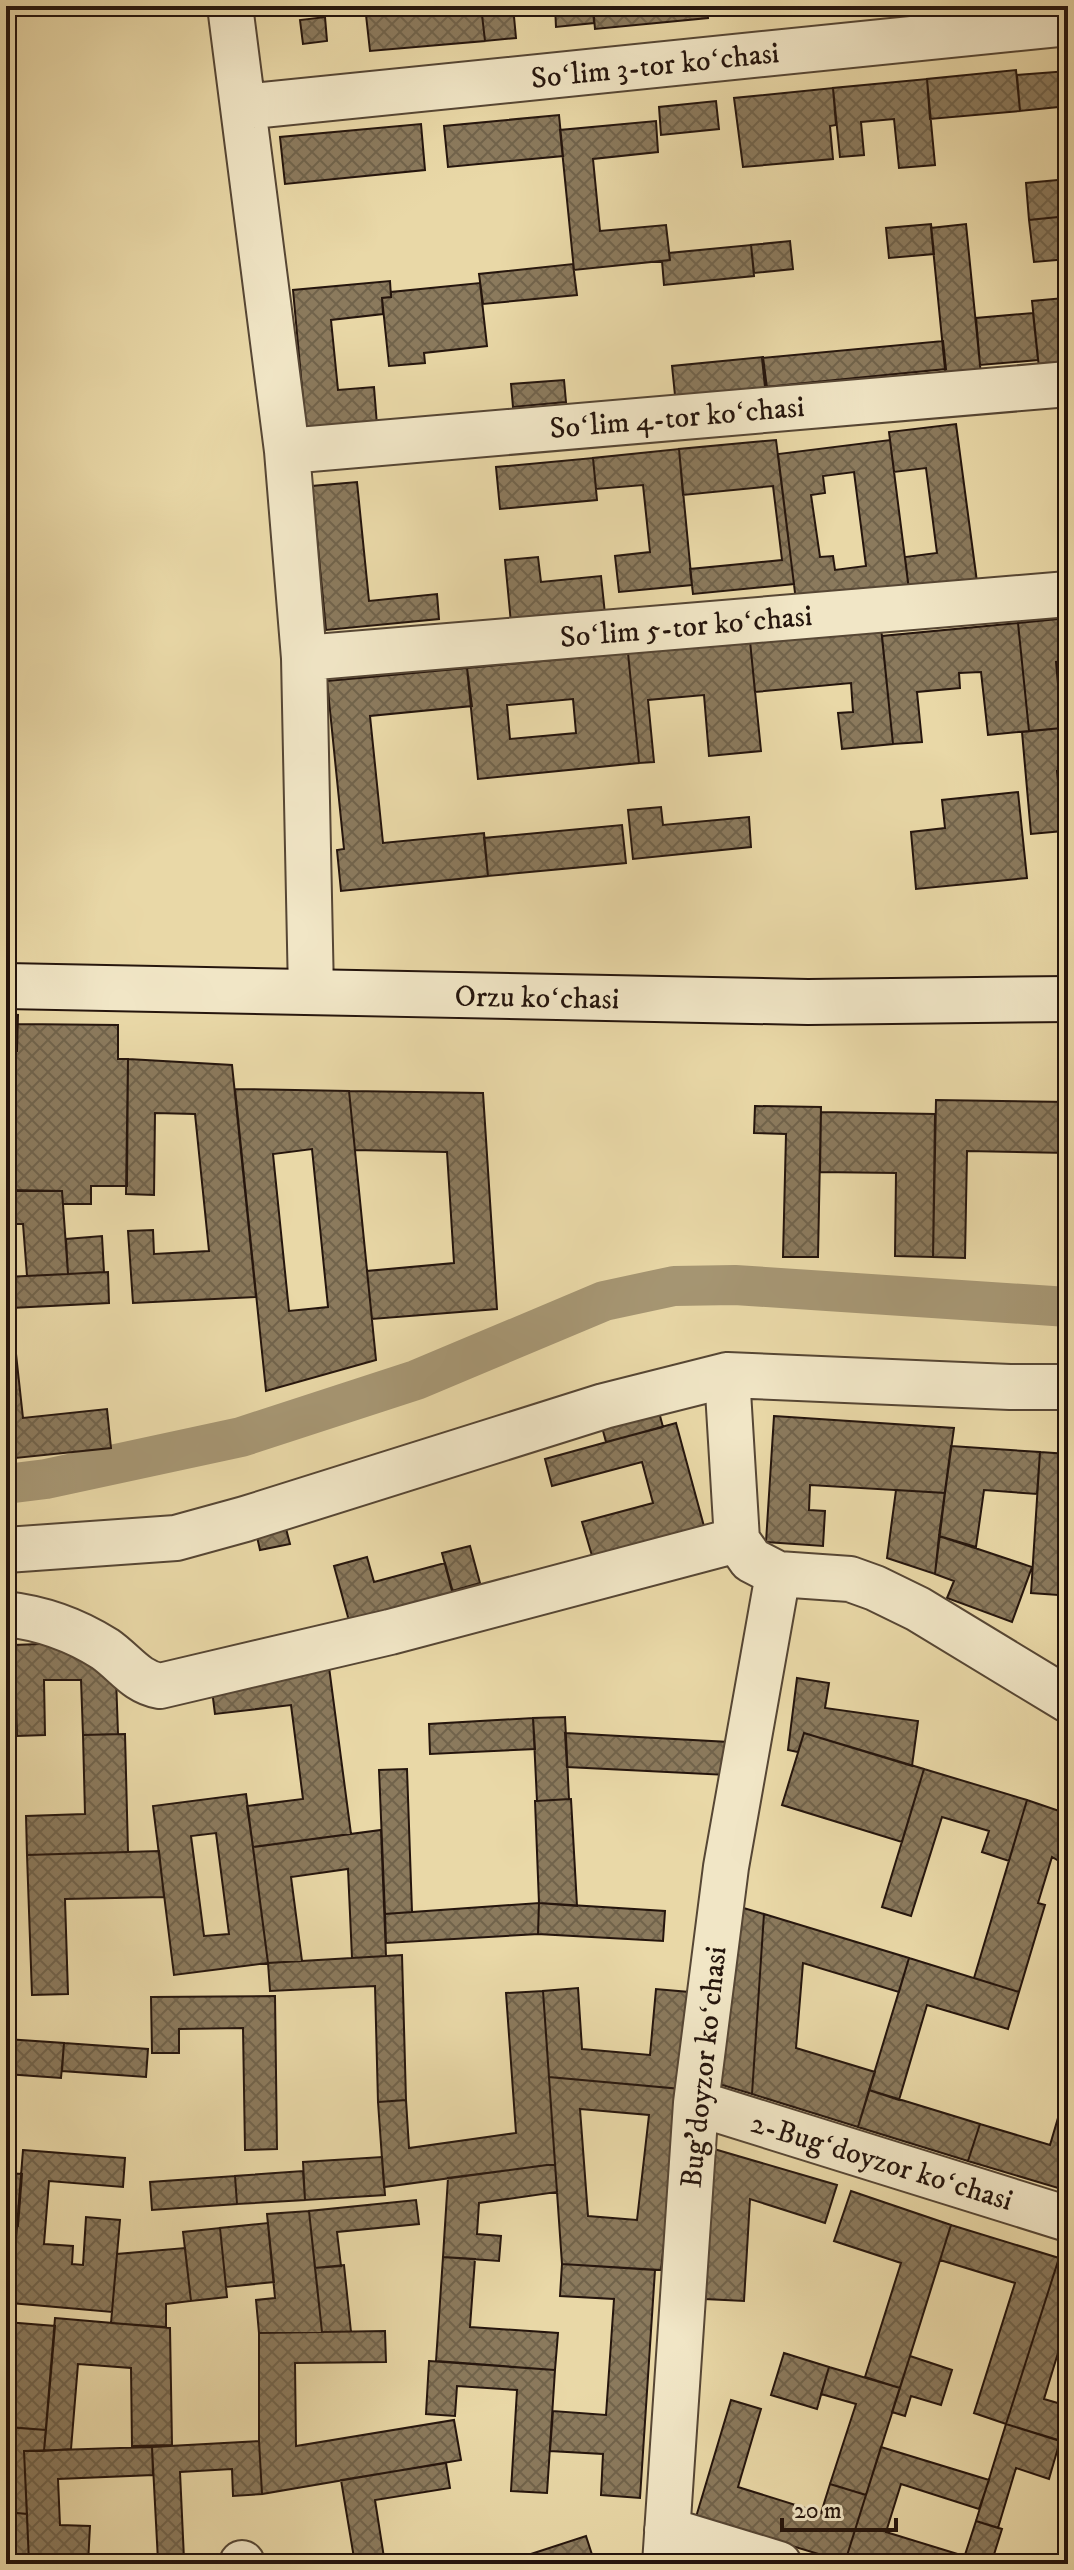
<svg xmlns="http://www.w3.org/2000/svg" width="1074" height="2570" viewBox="0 0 1074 2570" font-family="'IM FELL DW Pica',serif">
  <defs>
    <pattern id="building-cross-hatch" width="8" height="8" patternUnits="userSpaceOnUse" patternTransform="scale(2)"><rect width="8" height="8" fill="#8b7a5d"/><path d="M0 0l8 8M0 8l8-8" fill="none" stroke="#71634b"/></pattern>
  </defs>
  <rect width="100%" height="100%" fill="#e9d8a7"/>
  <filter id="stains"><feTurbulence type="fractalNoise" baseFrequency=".0025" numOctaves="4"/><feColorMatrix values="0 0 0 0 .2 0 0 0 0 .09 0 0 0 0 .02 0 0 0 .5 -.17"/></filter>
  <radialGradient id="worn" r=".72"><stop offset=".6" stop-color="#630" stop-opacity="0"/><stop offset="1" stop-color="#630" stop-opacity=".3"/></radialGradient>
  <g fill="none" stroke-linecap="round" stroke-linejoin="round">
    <!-- canal -->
    <path stroke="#a69673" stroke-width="40" d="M6,1484l40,-5 195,-42 175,-57 188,-79 70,-15 61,-1 333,22"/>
  </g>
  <!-- building -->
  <path fill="url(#building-cross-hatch)" stroke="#25150d" stroke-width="2" fill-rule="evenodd" d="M365,6h116l4,35 -115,10z
    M481,6h32l3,32 -31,3z
    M555,6h38l1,17 -38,4z
    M593,6h114l1,12 -113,11z
    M325,17l2,24 -24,3 -3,-24z
    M1016,70l4,41 -90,8 -3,-40z
    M1068,71v35l-48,5 -3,-36z
    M927,79l8,86 -36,3 -5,-49 -33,3 3,33 -24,2 -7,-69z
    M833,88l3,37 -6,1 3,33 -90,8 -9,-69z
    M716,101l3,28 -58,6 -2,-28z
    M559,115l4,41 -115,11 -4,-41z
    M656,121l2,31 -65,7 7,72 66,-6 4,35 -96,10 -14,-140z
    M421,124l4,46 -140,14 -5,-47z
    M1068,179v37l-39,4 -3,-37z
    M1068,216v43l-34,3 -5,-42z
    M931,224l3,30 -45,4 -3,-30z
    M966,224l15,151 -35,4 -15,-151z
    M790,241l3,28 -39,4 -3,-28z
    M751,245l3,31 -90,9 -2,-24 8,-1 -1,-7z
    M573,264l4,31 -94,9 -4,-30z
    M390,281l1,16 -9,1 1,16 -52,6 7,70 36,-3 3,38 -71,6 -13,-141z
    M480,283l7,63 -63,7 1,10 -36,3 -7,-68 9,-1v-5z
    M1064,298l4,30v38l-29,2 -7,-67z
    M1033,313l5,47 -58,5 -4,-47z
    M943,341l3,28 -181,18 -3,-29z
    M763,357l5,39 -92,9 -4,-39z
    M564,380l2,22 -53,5 -2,-23z
    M956,424l21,158 -68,8 -4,-33 32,-4 -11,-85 -32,4 -5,-40z
    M776,440l18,144 -101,10 -3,-25 92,-9 -9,-74 -90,9 -4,-46z
    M890,440l19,150 -113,11 -18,-147zM854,472l12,94 -31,4 -2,-14 -13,1 -9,-62 14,-2 -2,-17z
    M679,449l13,136 -73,7 -4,-36 35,-4 -7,-67 -47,4 -3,-31z
    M593,458l4,42 -97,9 -4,-42z
    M357,482l12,119 68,-7 2,25 -113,11 -14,-144z
    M538,557l3,25 60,-6 4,38 -94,9 -6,-63z
    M1068,618v43l-12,1 6,66 -33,3 -11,-108z
    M1018,623l11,108 -41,4 -7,-63 -22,1 1,15 -43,4 5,50 -29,2 -11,-108z
    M881,628l12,116 -51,5 -4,-36 15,-1 -2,-29 -96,9 -5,-51z
    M750,641l11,110 -52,5 -5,-61 -56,5 6,62 -15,1 -11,-110z
    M628,653l11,110 -161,16 -11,-111zM573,699l3,34 -66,6 -3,-34z
    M467,668l5,38 -102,10 13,127 101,-10 4,43 -147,15 -4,-41 7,-1 -17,-168z
    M1062,728h6l-2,43h-9l6,60 -32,3 -9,-102z
    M1018,792l9,86 -111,11 -5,-57 34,-4 -3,-28z
    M661,807l2,18 86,-8 2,30 -118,12 -5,-49z
    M622,825l4,38 -138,13 -4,-38z
    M6,1014l12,1 -1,36h-11z
    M17,1024l101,1v34h10l-1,127h-36v18h-28l-1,-13h-53l1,-140h7z
    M128,1059l104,6 24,232 -123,6 -5,-72 25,-1 1,24 55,-3 -14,-137 -40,-1 -1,82 -28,-1z
    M235,1089l114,2 27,269 -110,31zM312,1149l16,158 -39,4 -16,-157z
    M349,1091l134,2 14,216 -125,10 -5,-48 87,-8 -7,-111 -92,-2z
    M936,1100l132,2v51l-101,-2 -2,107 -32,-1z
    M755,1106l66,1 -3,150h-35l3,-123 -32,-1z
    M821,1112l114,2 -2,143 -38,-1 1,-83 -76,-1z
    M6,1190l56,1 6,83 -41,2 -4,-52h-17z
    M102,1236l2,36 -36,2 -2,-35z
    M108,1272l1,31 -98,5 12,110 84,-9 4,39 -105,11v-182z
    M656,1401l7,26 -57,15 -7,-26z
    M774,1416l180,12 -9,65 -135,-8 -1,25 16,1 -2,35 -57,-4z
    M676,1423l29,107 -112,29 -11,-37 71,-19 -11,-41 -90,24 -7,-27z
    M951,1446l89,6 -3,42 -53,-4 -8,57 -37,-11z
    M1040,1452l28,2v33h-3l-7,108 -27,-2z
    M896,1490l49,3 -10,81 -48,-16z
    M284,1521l6,23 -30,6 -5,-22z
    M939,1536l93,31 -20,55 -65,-24 7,-17 -19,-7z
    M470,1546l10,37 -28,8 -10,-38z
    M367,1557l7,25 71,-19 10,37 -104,28 -17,-62z
    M66,1643l50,34 2,57 -35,1 -2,-55h-37l1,55 -28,1 -3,-91z
    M329,1667l22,167 -98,13 -6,-41 56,-7 -12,-94 -76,9 -4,-32z
    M797,1678l32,5 -4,25 93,13 -6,45 -108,-33 -6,19 -10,-2z
    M565,1717l4,82 -32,2 -4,-83z
    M533,1718l2,31 -105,5 -1,-30z
    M565,1733l164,9 -2,33 -160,-8z
    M804,1733l120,36 -22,73 -120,-37z
    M125,1734l3,118 -101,3 -1,-39 59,-2 -2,-79z
    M407,1769l5,143 -27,2 -6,-144z
    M924,1769l103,31 -18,61 -27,-9 7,-21 -47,-14 -31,99 -29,-9z
    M246,1794l22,169 -94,12 -21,-169zM216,1833l13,101 -25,2 -13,-100z
    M571,1799l6,107 -38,-3 -4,-102z
    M1027,1800l41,14v17l-9,30 -7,-4 -14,46 7,2 -26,87 -45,-14z
    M381,1830l5,126 -34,2 -4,-89 -57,8 11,84 -34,2 -15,-116z
    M159,1851l5,46 -99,2 3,95 -36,1 -5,-140z
    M539,1903l-1,31 -152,9 -1,-29z
    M539,1903l126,8 -2,30 -125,-7z
    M730,1904l34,10 -12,180 -33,-10z
    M764,1914l145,44 -10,34 -96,-29 -7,85 79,24 -17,55 -106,-33z
    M402,1955l4,145 -28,2 -3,-116 -105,5 -2,-28z
    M909,1958l110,34 -11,37 -81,-24 -28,95 -30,-10z
    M578,1988l4,61 68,6 6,-66 33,3 -8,97 -132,-12 -6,-86z
    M543,1991l12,173 -171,23 -6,-85 28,-2 3,48 107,-15 -10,-140z
    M275,1996l2,153 -32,1 -2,-122 -64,1v24h-27l-1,-56z
    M6,2039l58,4 -3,35 -55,-4z
    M64,2043l84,6 -2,28 -84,-6z
    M549,2077l132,12 -20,181 -99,-6zM580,2109l69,6 -12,105 -49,-4z
    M1068,2084v107l-100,-30 12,-37 70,21z
    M869,2090l111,34 -12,37 -110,-34z
    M714,2149l123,36 -12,38 -75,-24 -6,102 -39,-2z
    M23,2150l102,8 -2,29 -74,-6 -5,63 29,2 -1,18 11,1 3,-48 34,3 -8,92 -101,-9z
    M382,2157l3,38 -80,5 -2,-38z
    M555,2164l2,28 -78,11 -2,31 24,2 -2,25 -56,-4 5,-79z
    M303,2171l2,29 -68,4 -2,-28z
    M6,2173l16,1 -4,52 -12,-1z
    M235,2176l2,28 -85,6 -2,-28z
    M851,2191l100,34 -51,163 -35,-11 36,-114 -67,-22z
    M416,2200l3,24 -82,8 4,34 -26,2 -6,-57z
    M309,2211l13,121 -63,1 -3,-33 19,-2 -8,-84z
    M268,2223l6,59 -48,5 -6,-59z
    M951,2225l108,33 -53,166 -32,-11 41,-130 -75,-23z
    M220,2228l7,69 -36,4 -8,-69z
    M185,2248l6,53 -25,3v23l-55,-4 6,-69z
    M443,2257l32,2 -5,68 88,6 -3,37 -119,-9z
    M1059,2258l9,3v59l-24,79 24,7v37l-62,-19z
    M562,2264l93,6 -15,228 -39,-3 2,-41 -53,-3 3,-40 53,4 8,-116 -54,-3z
    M344,2265l7,67h-29l-7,-64z
    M6,2274l8,1 -3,29h-5z
    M55,2318l115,10 2,117 -40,1 -1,-78 -53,-4 -7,85 -27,2z
    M6,2322l49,4 -9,104 -37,-3 7,-75h-10z
    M385,2331l1,31 -91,1 1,83 158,-26 7,40 -199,34 -3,-53v-108z
    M784,2353l45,14 -12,42 -46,-14z
    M910,2356l42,14 -11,35 -30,-9 -6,20 -13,-4z
    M429,2361l126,9 -8,123 -36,-2 6,-101 -60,-4 -2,30 -29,-2z
    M829,2367l71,21 -34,107 -36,-11 26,-80 -35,-10z
    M731,2400l30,9 -23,78 83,26 9,-29 36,11 -21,67 -149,-45z
    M1006,2424l54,17 -11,38 -33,-11 -18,60 -22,-7z
    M6,2427l40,3 -2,21h-20l3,63 -21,-2z
    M259,2441l3,53 -29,2 -1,-27 -52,3 4,87 -26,2 -6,-114z
    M152,2447l1,28 -95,4 2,46 30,1 -2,38 -59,-2 -5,-111z
    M881,2447l108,33 -10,29 -78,-25 -15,48 78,24 -2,8h-109l-8,-2z
    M446,2463l4,25 -75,12 10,64h-30l-14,-84z
    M6,2512l21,2 2,50h-23z
    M976,2521l26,8 -11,35h-29z
    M586,2536l9,28h-64l-3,-9z"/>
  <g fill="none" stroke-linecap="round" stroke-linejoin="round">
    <!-- street casing -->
    <g stroke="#564634" stroke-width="48">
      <path id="street" d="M230,6l57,445 17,207 7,334
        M243,107l825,-84
        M287,451l781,-67
        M304,658l764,-64
        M727,1375l10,165 14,20 27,14 72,5 25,9 43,21 150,91
        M6,1550l170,-12 69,-19 359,-113 123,-31 283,12h58
        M6,1614c35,4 69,16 99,35 20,14 31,33 55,37l230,-54 347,-92
        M696,2103l372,116
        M667,2530l112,34
        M242,2563v1
        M665,2564l31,-461 30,-236 52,-293"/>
    </g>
    <!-- secondary casing -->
    <g stroke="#25150d" stroke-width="48">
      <path id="secondary" d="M6,986l802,16 260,-3"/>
    </g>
    <!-- street -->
    <use href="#street" stroke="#f1e6c6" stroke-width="44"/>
    <!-- secondary -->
    <use href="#secondary" stroke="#f1e6c6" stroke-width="44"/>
  </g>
  <g text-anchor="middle" stroke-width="6" stroke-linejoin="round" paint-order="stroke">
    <!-- street labels -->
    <g font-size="30" fill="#25150d" stroke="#f1e6c6">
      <text transform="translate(655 65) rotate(-6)" y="10">Soʻlim 3-tor koʻchasi</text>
      <text transform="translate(677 417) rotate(-5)" y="10">Soʻlim 4-tor koʻchasi</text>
      <text transform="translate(686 626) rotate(-5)" y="10">Soʻlim 5-tor koʻchasi</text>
      <text transform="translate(537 997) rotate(1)" y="10">Orzu koʻchasi</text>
      <text transform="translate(703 2067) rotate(-84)" y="10">Bug'doyzor koʻchasi</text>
      <text transform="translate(882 2161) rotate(17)" y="10">2-Bugʻdoyzor koʻchasi</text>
    </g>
  </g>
  <!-- margin -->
  <rect width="1074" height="2570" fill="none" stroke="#e9d8a7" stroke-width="32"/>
  <rect x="8" y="8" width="1058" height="2554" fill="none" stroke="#25150d" stroke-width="4"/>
  <rect x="16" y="16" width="1042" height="2538" fill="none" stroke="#25150d" stroke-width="2"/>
  <!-- scale -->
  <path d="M782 2518v12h114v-12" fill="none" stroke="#25150d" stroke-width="4"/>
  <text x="794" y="2518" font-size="24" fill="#25150d" stroke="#f1e6c6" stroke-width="6" paint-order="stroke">20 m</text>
  <rect width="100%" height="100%" filter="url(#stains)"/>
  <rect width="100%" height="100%" fill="url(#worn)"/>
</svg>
